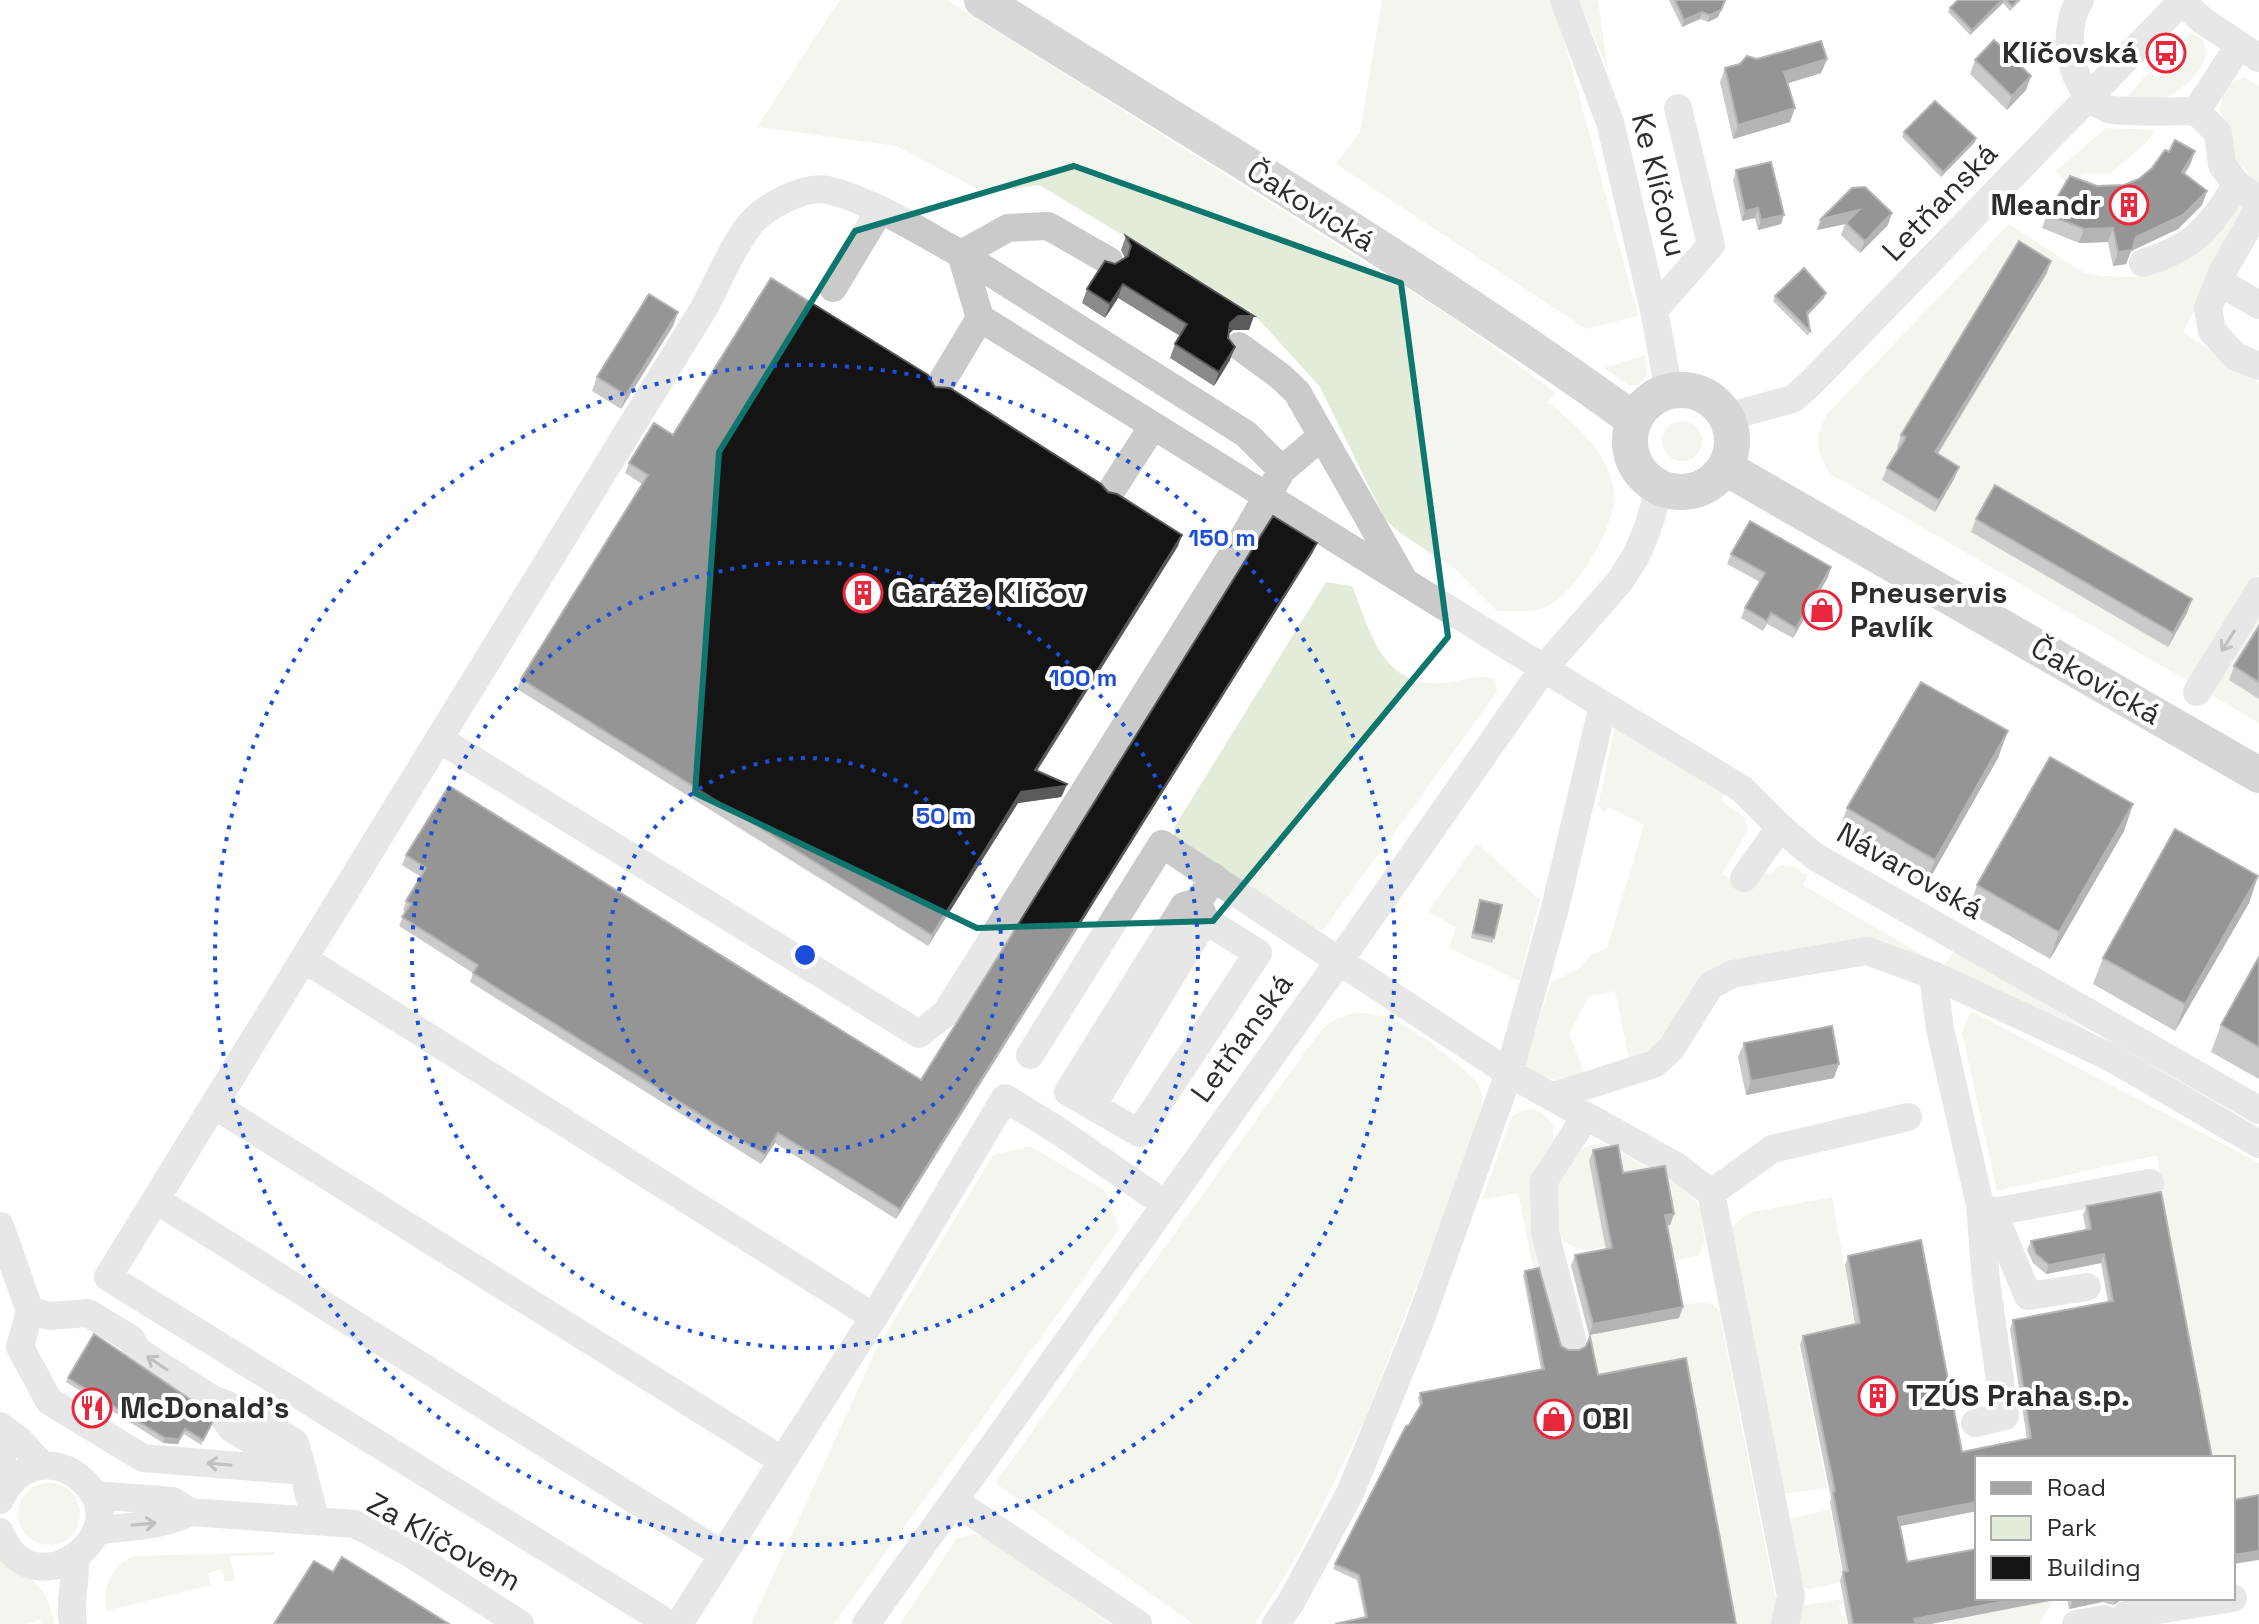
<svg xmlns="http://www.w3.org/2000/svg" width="2259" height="1624" viewBox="0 0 2259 1624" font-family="'Space Grotesk',sans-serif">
  <rect width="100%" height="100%" fill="#fff"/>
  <!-- green -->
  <path fill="#e3ebd9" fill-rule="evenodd" d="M840,0h107l506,318 103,75 -8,9c30,25 58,47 66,87 6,31 -39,107 -68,118 -15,6 -33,4 -49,4l-42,-42 -55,-36 -15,-14 -65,-132 -67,-74 -214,-128 -54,8 -89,-47 -139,-19z
    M1382,0h168l8,17 80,299 -52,13 -250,-165 24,-32z
    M1579,0h19l10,71z
    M2190,33c3,2 8,3 11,6 19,18 -20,56 -39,60 -11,2 -26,0 -37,0l25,-28 8,8 14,-14 -7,-7z
    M2245,77l14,9v104l-12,-8 1,-11 -17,-13v-22l-11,-25 3,-19 11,-11z
    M2106,128l49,2 -8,12 -37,32h-29v13l-19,-8 -6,-8z
    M2238,198l11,10 -66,124 76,51v191l-68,109 -359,-208c-16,-21 -18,-37 -6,-60l183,-191 75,49 18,3 41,1 53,-27zM2046,273l-116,193 -32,-19 -1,-1zM1971,532l216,81v1l-20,32z
    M1645,355l2,20 -9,10h-10l-24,-17z
    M1662 441a20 20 0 1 1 40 0a20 20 0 1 1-40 0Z
    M1326,582l26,4c18,44 29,100 88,97 18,0 38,-10 55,-4l2,13 -174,238 -12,-3 -137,-91 1,-10z
    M2259,603v29l-30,47 30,20v24l-56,-33z
    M1615,728l109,67 -2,6 23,17 3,12 -26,44 29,15 11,-18 8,4 9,-10 15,2 14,8 -5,10 140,82 12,-17 93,55 62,40 -187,-86 -199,4 -25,14 -42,69 -28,13 -14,-68 -26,6 -20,36 15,39 -26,11 -3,-5 -13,1 -14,-7 -3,-9 26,-80 26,-13 14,-15 16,-7 37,-123 -36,-18 -4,6 -6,-8z
    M1477,843l63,57 -21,81 -70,-33 7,-21 -28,-15z
    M1971,1011l288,152v340l-26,5v-50h-26l-31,-161 -19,-142 -160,36 -35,-158z
    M1355,1012c15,2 30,3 43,10 18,9 76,50 82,67 5,15 0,29 -4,43l-112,289 -62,126 -47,77h-62l-198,-141 326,-453 13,-10z
    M1531,1109c11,2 19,8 22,18l5,216 34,18 -5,-26 92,-17 -2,-12c16,-2 32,-9 42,5l59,301 -2,12h-39l-53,-264 -108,21 -24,-21 -34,-167 -36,7 30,-83 7,-5z
    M1603,1143l86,46 11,20 5,35 -8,12 -29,6 -42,-19 -40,7 -15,-4 -7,-5 -8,-11 1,-53 20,-25 12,-7z
    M1030,1146l75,44 14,39 -285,395h-83l124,-272 118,-197z
    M1832,1197l24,136 -57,13 28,142 -50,7 -46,-267 12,-11 9,-5z
    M18 1514a31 31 0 1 1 62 0a31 31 0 1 1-62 0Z
    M1830,1509l14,73 -35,7 -12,-4 -7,-66z
    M975,1534l17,7 119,83h-211l57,-86z
    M275,1552v3l-45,1 5,24 -10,2 -3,-13 -14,4 3,12 -105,26c-3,-24 4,-43 27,-55z
    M0,1557c29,19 50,30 54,67h-13l-1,-4 -15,4h-25z
    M1843,1599l1,4 -5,2 2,11h5l1,8h-53l5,-18z
    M2054,1600l-15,24h-93l-2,-2z"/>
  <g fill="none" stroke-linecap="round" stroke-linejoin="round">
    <!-- minor -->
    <path stroke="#cacaca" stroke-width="28" d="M1564,0l46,122 44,188 15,82
      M2080,0c-20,32 -11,94 28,109 13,4 70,2 88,2l43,-65
      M2180,0l22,20 57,38
      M2196,111l22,22 4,32 15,20 15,10
      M2259,207l-37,66 -14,35 4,23 23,25 24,10
      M1109,261l-61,-35 -40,2 -47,26 285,180 36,36
      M2143,263c53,-16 64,-34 94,-78
      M2219,282l40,23
      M833,288l47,-78
      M1654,310l57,-65 -33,-137
      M1239,346l41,30 17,16 105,185
      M941,383l39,-65
      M1726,417l67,-18 17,-15 373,-384
      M1113,488l40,-62
      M2197,692l62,-101
      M439,739l480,295 27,-21 300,-480 36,-63 40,-34
      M1744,878l36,-51
      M1198,902l7,18 53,33 -119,180 -71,-41 116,-186 14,-4 16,-25
      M304,959l570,358
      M1933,975l7,54 40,176 6,76 19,135 -30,7
      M1030,1055l132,-211 347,229 167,93 35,27 80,403 -6,28
      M1551,1097l103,-33 17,-15 39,-63 22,-12 135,-23 66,24 175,81 151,88
      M214,1105l569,356
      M1092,1106l113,-186
      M1711,1193l61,-44 136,-32
      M156,1200l567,355
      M1980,1205l13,7 157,-29
      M1993,1212l35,84 59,-9
      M0,1226l30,85 -10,36 29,54 94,57 160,13 12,48
      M30,1311l20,5 38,-3 43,26 7,12 74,48 29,11 54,33 8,28
      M1572,1339l-27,-107 -1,-51 42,-65
      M212,1399l19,29 65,39
      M0,1426l18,13 24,26
      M0,1452l8,33
      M94,1495l79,6 17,11 165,12 56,30 109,70
      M0,1500c7,-17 21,-31 40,-34 15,-2 29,3 40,12 64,52 -48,137 -80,54
      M954,1501l184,123
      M96,1531c32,-5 66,-4 94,-19
      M2126,1615l107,-17
      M73,1624c-4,-26 3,-39 2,-65
      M669,1624l-561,-347 596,-969c14,-26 26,-57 44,-81 14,-19 55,-42 80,-37 45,11 93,42 133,64l19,64 623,387 139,84 38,38 34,29 445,254
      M679,1624l195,-307 131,-219 52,32 108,74
      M866,1624l474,-664 204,-292 76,-87 17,-27 10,-24 13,-42
      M1276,1624l15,-22 59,-109 69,-169 90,-251 46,-165 48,-203
      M2076,1624l29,-5"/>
    <!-- major -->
    <path stroke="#a5a5a5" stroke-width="36" d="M982,0c219,137 443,269 652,420
      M1630 441a51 51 0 1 1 102 0a51 51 0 1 1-102 0Z
      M1726,468l533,307"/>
  </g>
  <!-- wall -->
  <path fill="#8a8a8a" d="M1669,0h56l-7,17 -10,5 -8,-3 -18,8z
    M1958,0h63l-11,11 -7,-8 -33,32 -22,-23 2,-4z
    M1757,59h70l-6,14 -33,10 2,39 -57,17 -13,-57 5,-14z
    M1975,60l56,16 -5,14 -19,20 -37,-36z
    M1904,132l71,10 -34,35 -39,-40z
    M2195,151l-5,14 -6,9 23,17 -5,14 -24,24 -47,22 -5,13 -13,2 -5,-24 -29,1 -37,-15 5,-14 50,-28 27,-1 15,-6 30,-27z
    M1736,170l45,54 -23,6 -3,-12 -13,3 -9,-41z
    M1821,219l67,6 -28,28 -19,-18 4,-11 -28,6z
    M1126,236l123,94h-16l-4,4 1,26 -16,26 -44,-28 5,-14 5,-8 -62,-38 -13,20 -23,-15 5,-14 28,-25 10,-6 -4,-8z
    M2047,273l-109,181 16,25 -19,33 -53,-32 5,-12 12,-20 -2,-1 4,-12z
    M1775,296l49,2 -17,18 3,15 -2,5 -35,-35z
    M678,312l-5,14 -52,83 -29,-18 5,-14z
    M935,387l173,105 70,54 -141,225 30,13 -4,10 -2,3 -43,6 -90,143 -411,-257 4,-10 121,-195 -17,-11 4,-10 44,-28z
    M1976,519l216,80 -5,14 -19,34 -197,-115z
    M1313,552l-417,667 -121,-76 -14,21 -291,-182 3,-9 -74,-47 6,-14 -2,-2 3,-9 15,-24 -19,-12 4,-10 515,225z
    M1731,554l97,23 -35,61 -26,-14 -4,7 -22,-13 4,-10 15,-26 -33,-18z
    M2259,626v73l-30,-19 5,-14z
    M1998,758l-73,129 -88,-52 10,-27z
    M2133,804l-9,27 -74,128 -82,-47 9,-27z
    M2258,876l-9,27 -74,128 -82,-47 10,-26z
    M1479,905l15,33 -2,5 -21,-5z
    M2259,957v122l-48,-27 10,-27z
    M1744,1043l90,35 -88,17 -8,-38z
    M1593,1150l81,64 -4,11h-3l12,93 -90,17 -18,-69 4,-11 31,-5 -17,-89z
    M2087,1206l125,252h-235v53l-77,15 7,36 24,62h-83l-8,-43 3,-9 -13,-70 1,-4 -31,-153 3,-9 52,-12 -10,-59 3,-9 114,196 65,-13 -17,-110 3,-9 95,-18 -7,-39 -55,11 -13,-11 -6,-13 4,-9 55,-11 -3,-15z
    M1525,1271l36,75 37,29 138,249 -371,-6 -8,-38 -24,-11 87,-163 -2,-8 2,-5 121,-24 -18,-94z
    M68,1378l144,45 -11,22 -17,-11 -6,10 -15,-1 -97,-61z
    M2067,1598h58l-12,7 -11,-3 -33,7z"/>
  <!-- shaded-wall -->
  <path fill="#5a5a5a" d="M2002,0h2l-1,3 -33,32 2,-5z
    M1721,10l-3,7 -10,5 2,-7z
    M1702,12l-2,7 -18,8 2,-7z
    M1827,59l-6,14 -42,13 5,-14z
    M2031,76l-5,14 -19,20 5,-14z
    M1795,108l-5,14 -57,17 5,-14z
    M1976,138l-1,4 -34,35 2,-5z
    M2195,151l-5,14 -13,21 5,-14z
    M2207,191l-5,14 -24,24 -47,22 -5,13 -13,2 5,-14 18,-15z
    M1758,208l-3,10 -13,3 3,-10z
    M1859,210l-4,12 -38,8 4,-11z
    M1892,213l-4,12 -28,28 5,-12z
    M1784,215l-3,9 -23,6 3,-10z
    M2113,228l-5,14 -29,1 5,-14z
    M2051,261l-4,12 -116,191 4,-12z
    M1123,284l-5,14 -13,20 5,-14z
    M1826,293l-2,5 -19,20 2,-5z
    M678,312l-5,14 -52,83 5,-14z
    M1238,316h16l-5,14h-16l-8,7 5,-14z
    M1235,347l-5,13 -16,26 5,-14z
    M1959,467l-5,12 -19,33 4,-12z
    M1182,535l-4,11 -147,234 4,-10z
    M1317,543l-4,9 -417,667 4,-10z
    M1831,567l-3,10 -35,61 3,-10z
    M2192,599l-5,14 -19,34 5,-14z
    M2008,731l-10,27 -73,129 10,-27z
    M1067,784l-6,13 -43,6 -90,143 4,-11 89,-143z
    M2133,804l-9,27 -74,128 9,-27z
    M2258,876l-9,27 -74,128 10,-27z
    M1839,1064l-5,14 -88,17 5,-14z
    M778,1133l-3,10 -14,21 4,-9z
    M1674,1214l-4,11 -9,2 4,-12z
    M2104,1254l-3,9 -55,11 3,-9z
    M1683,1307l-4,11 -90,17 4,-11z
    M185,1429l-7,15 -15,-1 2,-5z
    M1977,1502v9l-82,16 3,-10z
    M2259,1551v9l-26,4v-9z
    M2020,1598h45l-134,26h-19l2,-5z
    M2081,1598h23l-2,4 -33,7 4,-9z
    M2116,1598h9l-12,7z"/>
  <!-- building -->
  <path fill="#141414" stroke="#5a5a5a" stroke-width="2" d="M1675,0h50l-4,10 -11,5 -8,-3 -18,8z
    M1958,0h44l-30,30 -22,-22z
    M2006,0h12l-6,6z
    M1994,40l37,36 -19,20 -37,-36z
    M1821,41l6,18 -43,13 11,36 -57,17 -13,-57 15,-4 7,-8 10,3z
    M1935,101l41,37 -33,34 -39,-40z
    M2175,140l20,11 -13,21 25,19 -24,24 -47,22 -4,13 -14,2 -5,-24 -29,1 -37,-15 23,-38 27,10 27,-1 15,-6 13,-11 13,-18 4,2z
    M1771,162l13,53 -23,5 -3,-12 -13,3 -9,-41z
    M1865,187l27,26 -27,28 -19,-18 13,-13 -38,9 31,-31z
    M1126,236l128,80h-16l-8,7 -2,15 7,9 -16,25 -44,-28 12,-20 -64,-40 -13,20 -23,-15 18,-28 10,3 13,-8 3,-10z
    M2019,241l32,20 -116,191 24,15 -20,33 -52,-32 19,-31 -5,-2z
    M1804,268l22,25 -19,20 3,18 -35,-35z
    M771,278l157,97 7,12 15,1 151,96 7,8 9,2 65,41 -147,235 32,14 -2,2 -44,6 -89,143 -411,-256 127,-204 -19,-12 25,-40 19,12z
    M649,294l29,18 -52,83 -29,-18z
    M1995,485l197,114 -19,34 -197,-114z
    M1273,516l44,27 -417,666 -122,-76 -13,22 -292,-182 5,-8 -76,-48 9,-13 -5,-3 20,-33 -20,-13 43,-69 472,294z
    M1750,521l81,46 -35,61 -25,-15 -4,8 -22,-13 20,-35 -34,-19z
    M2259,626v56l-25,-16z
    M1921,682l87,49 -73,129 -88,-52z
    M2050,757l83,47 -74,128 -82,-47z
    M2175,829l83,47 -73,128 -82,-46z
    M1480,900l22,5 -8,33 -21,-5z
    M2259,957v90l-38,-22z
    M1832,1026l7,38 -88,17 -7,-38z
    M1618,1145l5,28 42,-7 9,48 -9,1 18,92 -90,17 -18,-69 37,-7 -19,-98z
    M2161,1192l51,266h-235v44l-79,15 9,45 70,-13v49h43l-106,21 2,5h-63l-10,-52 5,-1 -15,-78 2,-2 -32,-155 57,-13 -12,-67 73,-16 41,212 69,-14 -18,-118 100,-19 -9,-47 -55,11 -13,-11 -5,-13 60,-12 -4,-23z
    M1539,1268l22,78 7,4h11l7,-4 4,-9 8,38 88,-17 50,266h-401l32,-7 -8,-42 -24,-11 71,-138 3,-1 13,-22 -2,-10 124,-24 -19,-98z
    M94,1334l106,72 12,17 -9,17 -18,-11 -6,10 -14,-1 -97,-60z
    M2259,1495v56l-26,4v-55z
    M342,1557l107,67h-175l40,-63 19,11z"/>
  <!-- one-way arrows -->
  <defs><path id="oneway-shaft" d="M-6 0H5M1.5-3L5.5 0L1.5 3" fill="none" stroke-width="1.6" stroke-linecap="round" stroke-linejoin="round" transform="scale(2)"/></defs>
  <g stroke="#747474">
    <use href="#oneway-shaft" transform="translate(2228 641) rotate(122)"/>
    <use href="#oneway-shaft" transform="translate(157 1363) rotate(-146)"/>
    <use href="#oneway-shaft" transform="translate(219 1464) rotate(-175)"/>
    <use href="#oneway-shaft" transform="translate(144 1524) rotate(-5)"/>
  </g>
  <!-- marked area -->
  <path d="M0 0H2259V1624H0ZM1074,166l327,117 47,354 -235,284 -236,7 -282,-135 24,-341 136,-221z" fill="#fff" fill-opacity=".55" fill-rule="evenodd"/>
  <path fill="none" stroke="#0f766e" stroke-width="6" stroke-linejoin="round" d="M1074,166l327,117 47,354 -235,284 -236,7 -282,-135 24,-341 136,-221z"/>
  <!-- distance rings -->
  <g fill="none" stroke="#1d4ed8" stroke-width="4" stroke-dasharray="4 8">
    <circle cx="805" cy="955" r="197"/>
    <circle cx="805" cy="955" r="393"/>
    <circle cx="805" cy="955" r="590"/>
  </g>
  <!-- icons -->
  <defs>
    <g id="bus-ring" transform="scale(2)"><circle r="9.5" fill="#fff" stroke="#ea283d" stroke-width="1.5"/><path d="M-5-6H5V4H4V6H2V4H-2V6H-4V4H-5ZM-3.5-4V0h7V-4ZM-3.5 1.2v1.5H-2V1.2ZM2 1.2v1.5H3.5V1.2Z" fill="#ea283d"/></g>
    <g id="building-ring" transform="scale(2)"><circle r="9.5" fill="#fff" stroke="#ea283d" stroke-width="1.5"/><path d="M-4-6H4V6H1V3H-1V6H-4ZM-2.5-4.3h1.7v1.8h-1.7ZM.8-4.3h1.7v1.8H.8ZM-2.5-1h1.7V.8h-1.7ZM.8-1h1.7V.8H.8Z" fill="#ea283d"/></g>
    <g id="shop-ring" transform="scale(2)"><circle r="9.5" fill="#fff" stroke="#ea283d" stroke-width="1.5"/><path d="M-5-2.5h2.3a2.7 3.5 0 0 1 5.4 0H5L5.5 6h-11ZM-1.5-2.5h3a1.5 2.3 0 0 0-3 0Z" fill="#ea283d"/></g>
    <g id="restaurant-ring" transform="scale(2)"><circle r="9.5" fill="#fff" stroke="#ea283d" stroke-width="1.5"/><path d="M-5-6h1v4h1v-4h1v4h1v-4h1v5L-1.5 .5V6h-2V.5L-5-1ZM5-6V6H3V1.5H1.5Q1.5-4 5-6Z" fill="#ea283d"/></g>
  </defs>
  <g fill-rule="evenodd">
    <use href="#bus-ring" x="2166" y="53"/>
    <use href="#building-ring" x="2129" y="205"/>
    <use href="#building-ring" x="863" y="593"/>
    <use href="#shop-ring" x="1822" y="610"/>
    <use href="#building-ring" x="1878" y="1396"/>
    <use href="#restaurant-ring" x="92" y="1408"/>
    <use href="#shop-ring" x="1554" y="1419"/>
  </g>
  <g text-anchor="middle" stroke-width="8" stroke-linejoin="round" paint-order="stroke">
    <!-- poi labels -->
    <g font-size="30" font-weight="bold" fill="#2d2d2d" stroke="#fff" text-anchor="start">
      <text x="2138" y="63" text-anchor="end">Klíčovská</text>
      <text x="2101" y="215" text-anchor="end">Meandr</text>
      <text x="891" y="603">Garáže Klíčov</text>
      <text x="1850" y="603">Pneuservis<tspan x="1850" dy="34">Pavlík</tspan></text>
      <text x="1906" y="1406">TZÚS Praha s.p.</text>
      <text x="120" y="1418">McDonald's</text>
      <text x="1582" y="1429">OBI</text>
    </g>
    <!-- street labels -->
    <g font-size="30" fill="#2d2d2d" stroke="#fff">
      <text transform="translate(1659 185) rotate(76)" y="10">Ke Klíčovu</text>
      <text transform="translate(1940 202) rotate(-46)" y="10">Letňanská</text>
      <text transform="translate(1311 206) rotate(32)" y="10">Čakovická</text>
      <text transform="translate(2096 681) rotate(30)" y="10">Čakovická</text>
      <text transform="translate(1910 871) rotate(30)" y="10">Návarovská</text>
      <text transform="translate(1242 1038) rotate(-54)" y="10">Letňanská</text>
      <text transform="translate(444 1542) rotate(29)" y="10">Za Klíčovem</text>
    </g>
  </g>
  <circle cx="805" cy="955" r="12" fill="#1d4ed8" stroke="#fff" stroke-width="4"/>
  <g font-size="24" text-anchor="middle" font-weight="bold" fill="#1d4ed8" stroke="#fff" stroke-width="8" stroke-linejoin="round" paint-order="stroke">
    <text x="1222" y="546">150 m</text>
    <text x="1083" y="686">100 m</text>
    <text x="944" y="824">50 m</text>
  </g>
  <!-- legend -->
  <rect x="1975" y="1456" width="260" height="144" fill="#ffffff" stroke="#ababab" stroke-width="2"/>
  <rect x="1991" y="1482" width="40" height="12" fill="#a5a5a5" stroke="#ababab" stroke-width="2"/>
  <text x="2047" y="1496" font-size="24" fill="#2d2d2d">Road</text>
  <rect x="1991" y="1516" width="40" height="24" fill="#e3ebd9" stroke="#ababab" stroke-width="2"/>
  <text x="2047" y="1536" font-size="24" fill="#2d2d2d">Park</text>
  <rect x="1991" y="1556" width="40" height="24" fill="#141414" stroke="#ababab" stroke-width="2"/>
  <text x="2047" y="1576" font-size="24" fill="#2d2d2d">Building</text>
</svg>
